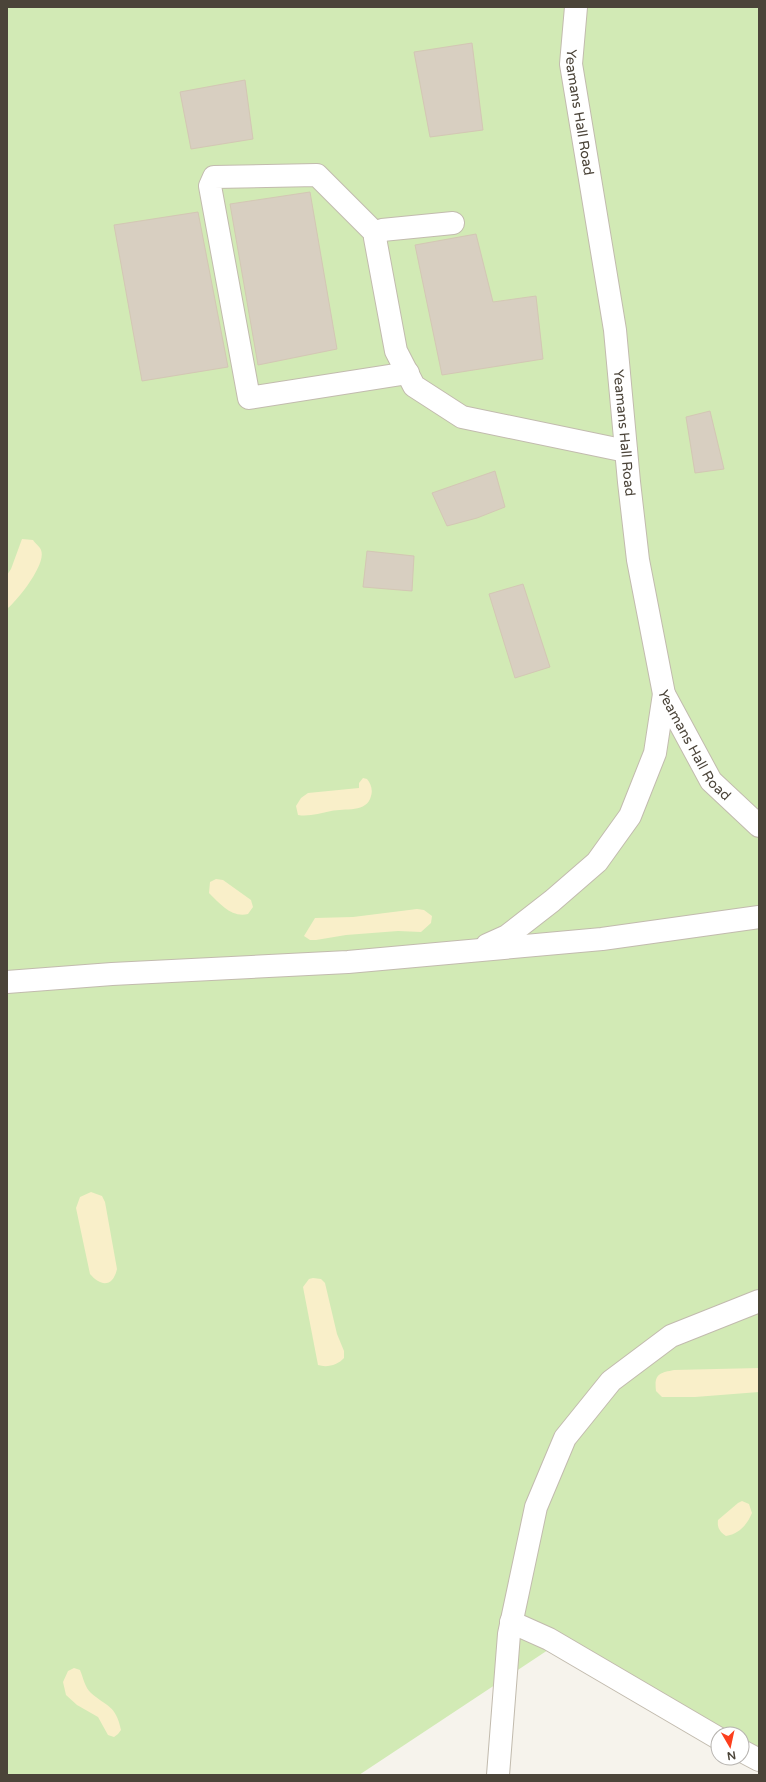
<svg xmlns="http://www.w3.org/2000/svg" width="766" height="1782" viewBox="0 0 766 1782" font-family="'Varela Round',sans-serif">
  <rect width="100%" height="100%" fill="#f6f3ec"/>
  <!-- green -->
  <path fill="#d2eab5" d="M7,7h752v1747l-17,-10v-10h-19l-166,-90 -198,131h-352z"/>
  <!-- sand -->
  <path fill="#f9efc9" d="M22,539l11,1c2,3 7,7 8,10 6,14 -24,51 -34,59v-34l4,-6z
    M363,778l4,1c4,5 6,11 4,17 -4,17 -26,12 -40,15 -11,2 -22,6 -33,4l-2,-9 5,-8 7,-5 51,-5v-5z
    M216,879l7,1 28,20 2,7 -5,7c-16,4 -28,-10 -39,-21l1,-11z
    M417,909l7,1 8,6 -1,7 -10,9 -23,-1 -52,4 -30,5h-6l-6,-4 11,-18 38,-1z
    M91,1192l11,4 3,6 12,67c-4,18 -16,18 -27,5l-14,-66 4,-11z
    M313,1278l8,1 4,4 12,51 7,17v7c-6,7 -17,10 -26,7l-15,-78 6,-8z
    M759,1368v24l-64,5h-33l-6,-6c-2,-17 3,-18 18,-21z
    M742,1501l7,3 3,9c-5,12 -13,21 -26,23 -6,-4 -9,-8 -8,-16l20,-17z
    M74,1668l6,2c3,7 5,18 11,23 16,14 25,12 30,37l-3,4 -4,3 -6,-2 -10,-18 -21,-12 -11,-10 -3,-13 5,-11z"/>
  <!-- building -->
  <path fill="#d8cfc1" stroke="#d3c7b4" d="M472,43l11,87 -53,7 -16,-85z
    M245,80l8,59 -62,10 -11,-57z
    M310,192l27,157 -79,16 -28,-161z
    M198,212l30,155 -86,14 -28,-156z
    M476,234l17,68 43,-6 7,63 -101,16 -27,-130z
    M710,411l14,58 -29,4 -9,-56z
    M495,471l10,36 -28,11 -30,8 -15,-33z
    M367,551l47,5 -2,35 -49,-4z
    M523,584l27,83 -35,11 -26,-84z"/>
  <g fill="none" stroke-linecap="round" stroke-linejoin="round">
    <!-- minor casing -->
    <g stroke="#c2bbae" stroke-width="24">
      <g id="minor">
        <path id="s1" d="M576,7l-5,57 44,266 14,152 9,78 26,134 47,87 48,45"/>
        <path d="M453,223l-71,7 -7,8 21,113 18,35 48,31 164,34"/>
        <path d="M377,235l-60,-60 -103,2 -4,9 39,212 159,-25"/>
        <path d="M487,945l20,-9 45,-35 45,-39 33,-46 25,-63 9,-59"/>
        <path d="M7,982l105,-8 236,-12 254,-23 157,-22"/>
        <path d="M511,1622l38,17 169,99"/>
        <path d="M742,1751l17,9"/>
        <path d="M498,1775l11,-141 27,-127 29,-69 46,-57 60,-45 88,-35"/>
      </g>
    </g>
    <!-- minor -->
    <use href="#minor" stroke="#fff" stroke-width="22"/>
  </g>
  <g text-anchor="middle" stroke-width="3" stroke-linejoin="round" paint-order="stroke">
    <!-- street labels -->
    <g font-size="14" fill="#4b4439" stroke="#fff">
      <text dy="5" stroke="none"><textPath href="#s1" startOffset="106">Yeamans Hall Road</textPath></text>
      <text dy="5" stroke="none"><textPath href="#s1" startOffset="430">Yeamans Hall Road</textPath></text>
      <text dy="5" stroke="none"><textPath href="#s1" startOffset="754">Yeamans Hall Road</textPath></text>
    </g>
  </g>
  <!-- border -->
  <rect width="766" height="1782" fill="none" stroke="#4b4439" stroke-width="16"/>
  <!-- north arrow -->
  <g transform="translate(730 1746) rotate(171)"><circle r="19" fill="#ffffff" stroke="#b7b4b0"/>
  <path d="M0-3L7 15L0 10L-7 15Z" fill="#fc3f1d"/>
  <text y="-6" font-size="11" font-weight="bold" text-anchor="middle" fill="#4b4439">N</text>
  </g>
</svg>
